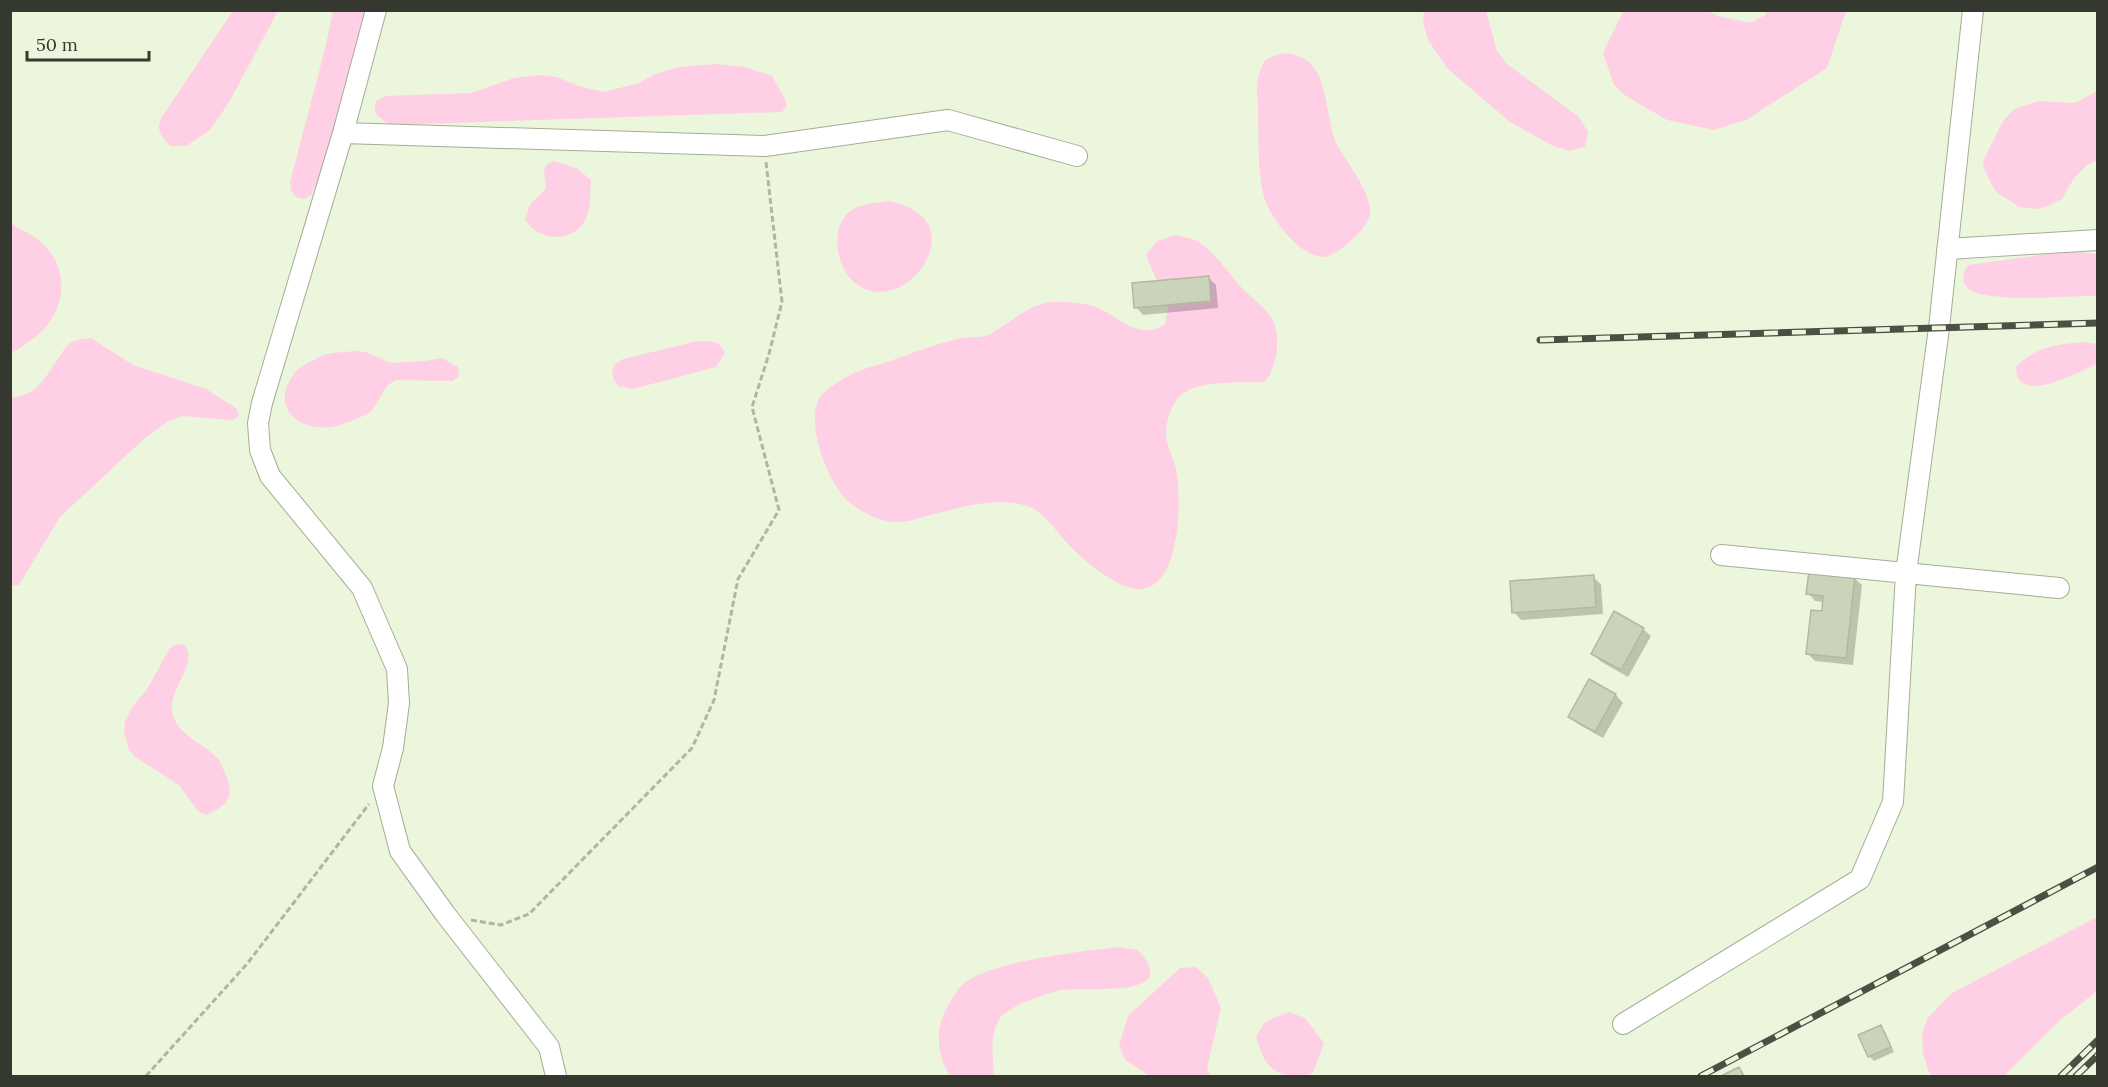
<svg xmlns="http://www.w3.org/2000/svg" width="2108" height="1087" viewBox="0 0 2108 1087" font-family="Lora,serif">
  <rect width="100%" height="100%" fill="#ecf6dc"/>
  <!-- green -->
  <path fill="#ffd0e5" d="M1624,10l84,1 10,5 32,7 15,-8 2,-4h79l-19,57 -81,52 -32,10 -47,-10 -41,-24 -12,-11 -11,-32z
    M233,11h45l-50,93 -19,27 -23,15h-16c-9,-10 -14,-15 -9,-28z
    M333,11h36l-35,135 -23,49 -7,4 -8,-2 -5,-6 -1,-9 35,-133z
    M1424,11h62l11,40 10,13 72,53 9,15 -3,15 -15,4 -17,-5 -43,-24 -63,-54 -19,-28 -5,-18z
    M1285,53c8,1 19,4 25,10 17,16 17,56 25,77 8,20 46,61 32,82 -6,11 -32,36 -45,35 -23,-2 -52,-39 -58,-60 -7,-27 -5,-58 -6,-86 0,-10 -2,-22 0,-32 1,-5 3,-13 6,-17 5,-6 14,-7 21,-9z
    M718,64l27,3 27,9 12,21 3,9 -5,6 -391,13c-11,-7 -20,-10 -15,-24l9,-5 86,-3 43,-15 25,-3 18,2 21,9 26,6 35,-9 14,-8 25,-8z
    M2097,91v69l-10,5 -13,13 -12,21 -22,10 -21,-2 -24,-16 -12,-24 1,-8 19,-38 11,-12 25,-8 36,2z
    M554,161l24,8 13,11c-1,10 0,23 -3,33 -8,30 -47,31 -63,7l5,-15 16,-17 -2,-16 2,-7z
    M888,201c8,1 14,4 22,7 57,27 -11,113 -56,74 -18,-15 -24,-54 -5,-70 9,-8 27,-9 39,-11z
    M10,223c12,7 26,13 35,23 23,23 21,59 -1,83 -9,10 -23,17 -33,25z
    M1174,235c7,2 16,2 23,6 18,10 30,31 45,47 11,12 28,21 33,38 5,15 1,46 -11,56 -23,1 -66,-2 -83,13 -9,8 -14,23 -15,36 -1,12 7,26 10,38 6,29 5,114 -33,120 -22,4 -61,-30 -75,-45 -13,-13 -23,-32 -41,-38 -32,-10 -68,2 -100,10 -8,2 -18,6 -27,6 -18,1 -38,-9 -51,-20 -21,-19 -44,-78 -30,-103 5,-9 22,-19 31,-24 11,-6 25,-9 37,-13 23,-8 46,-17 70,-23 10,-3 24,0 33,-5 23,-12 41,-34 70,-32 12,0 29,2 39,6 21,11 42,33 66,16l3,-16 -22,-53 11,-14z
    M2070,251l27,3v42c-28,0 -100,6 -123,-4 -13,-6 -13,-17 -6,-27z
    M91,338l42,27 73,24 31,20 2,7 -7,4 -50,-4 -15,6 -22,16 -85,79 -41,68 -8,1v-189c26,0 35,-21 49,-41 3,-5 6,-11 12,-14 6,-3 13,-3 19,-4z
    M698,341c13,0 22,-1 27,12l-9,14 -83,22 -14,-3 -5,-6 -2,-8 3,-8 8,-5z
    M2083,342l14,2v20c-19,8 -81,43 -81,3 21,-21 38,-22 67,-25z
    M357,351l9,1 25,11 33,-2 18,-3 16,9 1,9 -6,5 -57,-1c-14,6 -15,22 -26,32 -7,5 -22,10 -30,13 -36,11 -73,-15 -46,-51 4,-7 19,-14 27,-18 10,-4 25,-4 36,-5z
    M177,644l8,1c14,21 -19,44 -12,70 6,22 33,29 46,45 2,3 4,9 6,13 10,24 4,32 -19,42l-8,-4 -19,-26 -44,-28 -6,-7 -5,-18 1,-10 7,-15 14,-16 24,-43z
    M2097,917v74l-39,31 -54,54h-72l-4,-6 -5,-17 -1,-18 5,-16 25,-26z
    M1120,947l18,3c48,52 -57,35 -81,41 -13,3 -51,17 -57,27 -11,16 -7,40 -6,58h-44c-8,-11 -12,-29 -11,-43 0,-13 14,-40 24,-49 28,-23 120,-33 157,-37z
    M1196,967l12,11 13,30 -14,60 4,8h-61l-25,-16 -6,-14 9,-30 52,-48z
    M1289,1012l16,6 19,25 -11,30c-13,5 -36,4 -45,-9 -6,-7 -9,-18 -12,-27l9,-15z"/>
  <!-- shadow -->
  <path fill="#0003" d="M1208,277l8,8 2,23 -75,7 -7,-8z
    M1593,577l8,7 2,30 -82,6 -7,-8z
    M1854,578l8,7 -9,80 -38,-4 -8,-8 16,-40 1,-11 -9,-1 -7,-8z
    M1643,629l8,7 -23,41 -28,-16 -7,-8z
    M1590,681l26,14 7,8 -20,35 -25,-14 -8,-8z
    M1880,1027l5,5 9,20 -20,9 -5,-5z"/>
  <!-- building -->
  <path fill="#cad4ba" stroke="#b1baa1" stroke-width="1.5" d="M1209,276l2,25 -77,7 -2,-25z
    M1809,571l46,5 -9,82 -40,-4 5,-44 11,1 1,-15 -17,-2z
    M1594,575l2,32 -84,6 -2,-32z
    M1614,611l30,17 -23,42 -30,-16z
    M1589,679l27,15 -21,38 -27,-15z
    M1881,1025l10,22 -23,10 -10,-22z
    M1739,1067l5,9h-23z"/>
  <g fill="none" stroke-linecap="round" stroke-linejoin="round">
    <!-- minor casing -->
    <g stroke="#a4ae95" stroke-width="22">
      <path id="minor" d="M376,10l-33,123 -81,270 -4,20 2,27 10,26 92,112 35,81 2,34 -6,45 -10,38 17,65 46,64 103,132 7,29
        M343,133l422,13 183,-26 129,36
        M1947,249l151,-9
        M1721,555l338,33
        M1623,1024l237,-145 33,-77 13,-229 33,-245 34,-318"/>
    </g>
    <!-- path -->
    <path stroke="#afb6a2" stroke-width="3" stroke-dasharray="6 3" stroke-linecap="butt" d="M471,920l30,5 28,-11 163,-166 22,-48 24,-121 41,-69 -27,-103 17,-53 13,-52 -16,-140
      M146,1076l101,-112 122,-160"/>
    <!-- minor -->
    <use href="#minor" stroke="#fff" stroke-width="20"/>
    <!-- rail casing -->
    <g stroke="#4c4f43" stroke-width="7">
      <path id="rail" d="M1540,340l558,-17
        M1701,1076l397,-209
        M2061,1076l37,-36
        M2076,1076l22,-21"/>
    </g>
    <!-- rail -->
    <use href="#rail" stroke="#ecf6dc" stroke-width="4.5" stroke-dasharray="14" stroke-linecap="butt"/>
  </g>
  <!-- border -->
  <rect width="2108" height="1087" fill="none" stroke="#35382e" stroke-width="24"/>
  <!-- scale -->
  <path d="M27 51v9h122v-9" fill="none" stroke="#35382e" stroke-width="3"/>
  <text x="36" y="51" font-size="18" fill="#35382e" stroke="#ecf6dc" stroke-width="4.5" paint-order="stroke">50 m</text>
</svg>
